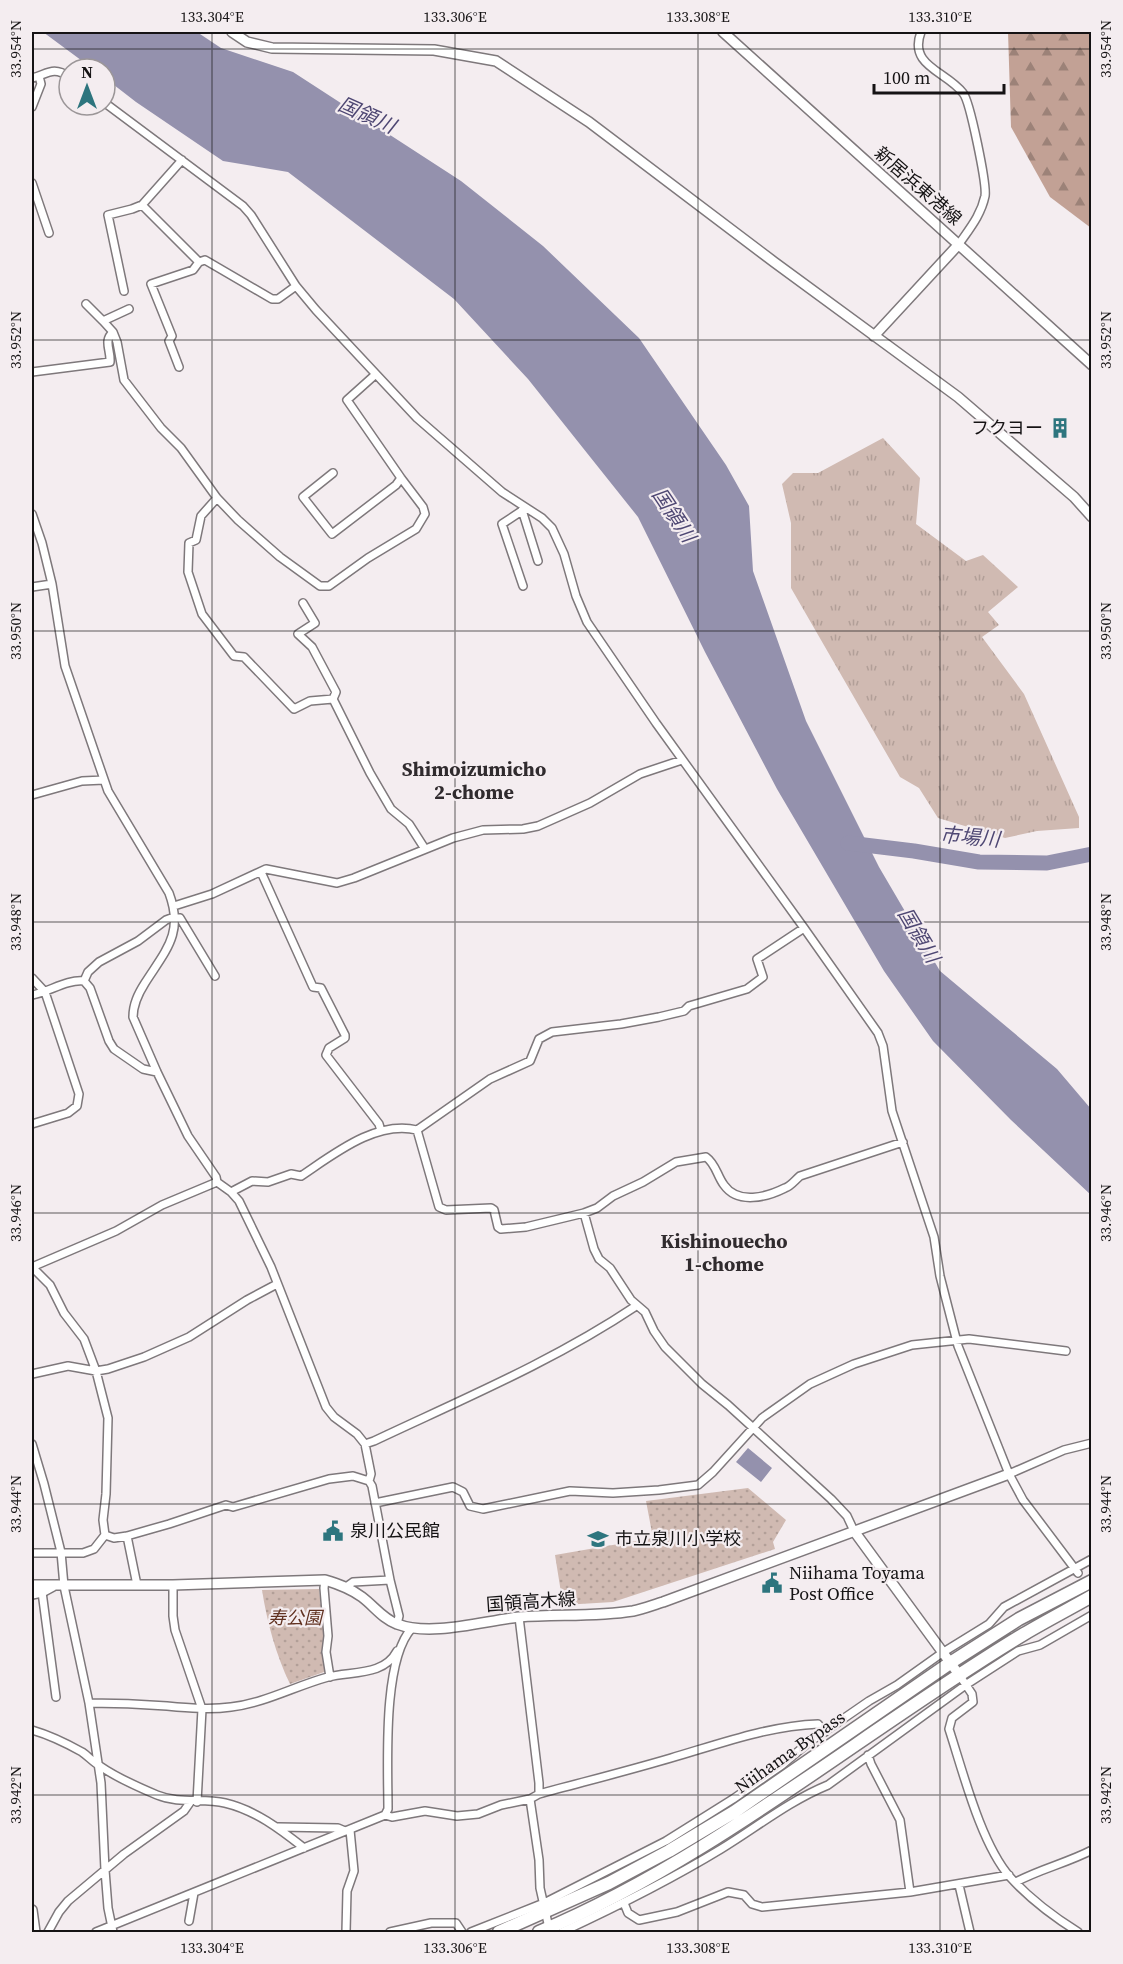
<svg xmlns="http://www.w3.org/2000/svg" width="1123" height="1964" viewBox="0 0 1123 1964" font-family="'Source Serif 4','Noto Sans JP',serif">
  <defs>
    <pattern id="grass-tufts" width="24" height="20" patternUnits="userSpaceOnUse" patternTransform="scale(1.5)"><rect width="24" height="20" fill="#d0bab2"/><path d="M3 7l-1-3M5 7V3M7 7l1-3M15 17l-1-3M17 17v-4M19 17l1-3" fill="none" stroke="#b29f98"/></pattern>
    <pattern id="forest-firs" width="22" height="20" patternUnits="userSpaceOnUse" patternTransform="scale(1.5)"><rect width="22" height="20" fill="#c2a195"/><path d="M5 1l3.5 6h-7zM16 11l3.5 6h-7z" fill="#9c8278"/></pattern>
    <pattern id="park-dots" width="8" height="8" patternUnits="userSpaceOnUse" patternTransform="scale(1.5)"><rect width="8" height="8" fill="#d0bab2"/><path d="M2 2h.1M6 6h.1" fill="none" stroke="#b29f98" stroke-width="1.8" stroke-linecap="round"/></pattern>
  </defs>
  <rect width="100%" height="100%" fill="#f4edf0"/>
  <!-- grass -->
  <path fill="url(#grass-tufts)" d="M883,438l37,40 -4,46 50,37 17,-6 35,32 -30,25 11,13 -17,12 42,57 55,123v11l-42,3 -32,7 -67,-20 -19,-30 -19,-11 -109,-189v-65l-9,-39 11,-11h25z"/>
  <!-- forest -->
  <path fill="url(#forest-firs)" d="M1008,32h83v196l-41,-31 -39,-70z"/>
  <!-- park -->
  <path fill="url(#park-dots)" d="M748,1488l38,32 -13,22 2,7 -162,53 -50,3 -8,-50 98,-17 -7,-37z
    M319,1589l5,46 -1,17 4,15 -3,5 -34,12c-14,-29 -23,-62 -28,-94z"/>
  <!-- water -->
  <path fill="#9491ad" d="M43,32h154l24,16 72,24 168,109 82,65 96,92 87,127 23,41 4,65 53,150 73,146 61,104 117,98 34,40v86l-80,-75 -78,-79 -49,-70 -107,-182 -72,-137 -67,-135 -110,-138 -74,-80 -166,-127 -65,-11 -87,-59 -31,-24v-9h-12z
    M748,1448l24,20 -11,14 -25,-20z"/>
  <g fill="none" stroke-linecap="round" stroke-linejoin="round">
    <!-- river -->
    <path stroke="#9491ad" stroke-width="15" d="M848,843l66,8 65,11 68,1 45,-9"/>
    <!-- street casing -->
    <g stroke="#7e787b" stroke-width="10">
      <path id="street" d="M921,32c-13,34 25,39 42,61 7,8 24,92 22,103 -4,19 -15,32 -26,48
        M32,78c14,-3 21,-13 37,-1
        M105,103l138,103 8,9 45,71 20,24 101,108 85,74 40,26 10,10 12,26 12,42 11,26 69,101 148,205 74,105 5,13 9,65 42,126 6,39 18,70 51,128 14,26 55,73
        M32,107l9,-23 -2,-8
        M32,183l17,50
        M142,205l57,57 -6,8 -42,14 21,52 -3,5 10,26
        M199,262l6,-2 67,39h6l18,-13
        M124,291l-16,-76 24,-6 10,-4 40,-45
        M86,304l17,17 26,-12
        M103,321l10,11 4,10 7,38 37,48 20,20 36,50 21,22 42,37 40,29h9l39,-28 48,-29 9,-15 -2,-7 -22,-29 -54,-78 29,-26
        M32,372l78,-10c1,-12 -7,-21 3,-30
        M333,473l-30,24 29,37 64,-49 5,-7
        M217,498l-16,18 -5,24 -7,3 -1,29 14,42 32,42 10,1 50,52 16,-8 23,-2 37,74 21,36 18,15 16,25
        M522,510l16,51
        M32,514l10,29 10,41 13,82 43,125 61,102c15,40 -3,57 -24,90 -7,11 -12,21 -12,34l24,55 31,64 28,41 1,5 14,10 8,9 32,66 55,140 8,10 23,17 8,10 6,30 -2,7 3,5 18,94
        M523,586l-21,-62 24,-16
        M32,587l20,-3
        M303,603l12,20 -17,11 14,13 24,45 -3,7
        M32,795l50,-14 22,-1
        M261,872l52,115 8,1 24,47v3l-16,10 -3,7 53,69 2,7
        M174,906l38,-12 54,-25 71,14 17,-5 99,-40 30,-8 40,-1 15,-3 52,-23 50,-29 42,-14
        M32,978l13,14 34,102 -2,12 -9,7 -36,11
        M84,981l6,7 19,53 5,8 29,20 14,3
        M32,995c17,-3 35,-16 52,-14l4,-9 11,-10 39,-21 28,-21 8,-3 6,1 35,58
        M417,1130l22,77 7,3 45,-2 3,2 4,17 3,2 25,-2 58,-14 13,-5 16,-12 30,-14 33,-20 30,-5c10,7 11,19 18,28 14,20 43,12 61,3 6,-2 10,-8 15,-12l103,-34
        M231,1192l21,-11 16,1 23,-8 10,2c33,-22 75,-56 116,-46l73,-51 40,-18 9,-22 13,-7 69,-8 38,-7 25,-6 5,-5 58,-17 16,-12 -6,-18 47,-31
        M584,1213l10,36 5,10 11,9 21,32 14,12 9,19 11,16 37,37 26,21 103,94 16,17 7,15
        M32,1267l18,18 14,28 20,26 12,32 12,47 -2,76 -3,26 2,15
        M32,1267l84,-36 46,-26 55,-23
        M32,1374l36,-8 28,5 12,-2 36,-12 45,-20 58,-37 30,-16
        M32,1444l12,40 17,68 3,34 25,117 12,80 4,87 3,38 5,24
        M365,1444l9,-3c89,-42 180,-80 262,-135
        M1009,1474l55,-24 28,-7
        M375,1503l78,-16 10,5 7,14 13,3 87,-18 43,2 46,-3 39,-5 15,-13 49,-54 48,-34 44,-20 58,-19 57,-6 97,12
        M127,1536l10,49
        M32,1553h51l11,-4 11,-14 9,3 13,-2 42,-12 57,-19 7,2 96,-28 24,-3 16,5
        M325,1580l-1,8 4,48 -2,16 4,25
        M173,1585v31l2,14 27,79 -5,93
        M346,1587l7,-5 37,-2 9,36 -2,8
        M42,1592l14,105
        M519,1617l20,166v11l-9,5 9,61 1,28 9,40
        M960,1676l12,18 1,8 -21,16 -3,11c14,43 32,115 61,148 19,21 44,40 68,55
        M89,1703c26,0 52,1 78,3 21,2 43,4 64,1 34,-4 64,-21 97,-30 24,-6 56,-1 69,-26
        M32,1730c17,5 34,13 50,22 6,4 11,10 18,14 17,12 38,21 57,29 22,9 46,3 68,8 30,7 55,26 79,45
        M868,1755l3,9 29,56 10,72
        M539,1794c44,-12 88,-23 132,-36 48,-14 97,-32 147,-34l7,8
        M385,1815l7,2 33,-6 32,5 21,-2 23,-9 29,-6
        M278,1827l60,1 7,3
        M1016,1882c24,-13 51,-19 76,-32
        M959,1885l11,47
        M624,1903l4,10 11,7 38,-8 51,-20 16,3 8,9 10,3 148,-15 99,-17
        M189,1921l5,-28
        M48,1932l11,-20 9,-11 56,-47 60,-43 7,-10
        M96,1932l289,-117 3,-6c0,-43 -6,-149 24,-181
        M346,1932l1,-41 7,-20 -4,-41
        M390,1932l41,-9h25l6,9
        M471,1932l73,-29 122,-62 67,-42 49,-34 26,-22 61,-42 28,-16 45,-32 47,-29 15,-17 88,-48
        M562,1932c54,-25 108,-52 159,-83 36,-22 68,-48 107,-64l139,-101 51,-33 22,-6 52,-30"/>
    </g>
    <!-- secondary casing -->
    <g stroke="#7e787b" stroke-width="12">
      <path id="secondary" d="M232,32l15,10 25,6 162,2 62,11 93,61 185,140 184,135 116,100 18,20
        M723,32l369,333
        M874,336l85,-92
        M854,1531l106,145
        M32,1585h141l152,-5c13,4 25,8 37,17 12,9 21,22 35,27 34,13 86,-3 122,-7 38,-3 76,0 114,-6 10,-2 20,-6 30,-9l346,-128
        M32,1594l10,-2 11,-6
        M32,1910l3,22"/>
    </g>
    <!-- highway casing -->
    <g stroke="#7e787b" stroke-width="15">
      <path id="highway" d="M499,1932l110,-49 60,-32 65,-39 216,-149 69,-44 73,-38
        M539,1932c176,-74 322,-200 485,-298 22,-13 45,-25 68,-38"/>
    </g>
    <!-- street -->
    <use href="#street" stroke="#fff" stroke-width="7"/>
    <!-- secondary -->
    <use href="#secondary" stroke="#fff" stroke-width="9"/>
    <!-- highway -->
    <use href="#highway" stroke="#fff" stroke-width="12"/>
  </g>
  <!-- ticks -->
  <path fill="none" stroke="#151314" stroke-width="1.5" stroke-opacity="0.45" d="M212,32v1900M455,32v1900M698,32v1900M940,32v1900M32,49h1060M32,340h1060M32,631h1060M32,922h1060M32,1213h1060M32,1504h1060M32,1795h1060"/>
  <!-- icons -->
  <defs>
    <g id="building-bare" transform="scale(1.62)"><path d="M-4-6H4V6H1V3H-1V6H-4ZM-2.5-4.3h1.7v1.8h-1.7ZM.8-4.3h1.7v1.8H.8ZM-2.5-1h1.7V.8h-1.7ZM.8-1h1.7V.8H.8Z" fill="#2d757e" stroke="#f4edf0" stroke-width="2.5" paint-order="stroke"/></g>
    <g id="civic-bare" transform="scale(1.62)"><path d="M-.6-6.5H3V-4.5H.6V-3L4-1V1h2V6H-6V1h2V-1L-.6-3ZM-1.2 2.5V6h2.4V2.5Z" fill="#2d757e" stroke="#f4edf0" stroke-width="2.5" paint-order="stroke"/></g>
    <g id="school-bare" transform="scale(1.62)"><path d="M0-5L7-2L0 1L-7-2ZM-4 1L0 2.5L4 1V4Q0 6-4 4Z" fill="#2d757e" stroke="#f4edf0" stroke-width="2.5" paint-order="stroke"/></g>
  </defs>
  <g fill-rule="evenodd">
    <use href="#building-bare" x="1060" y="428"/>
    <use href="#civic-bare" x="333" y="1531"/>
    <use href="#school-bare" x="598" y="1539"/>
    <use href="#civic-bare" x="772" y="1583"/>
  </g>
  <g text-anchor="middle" stroke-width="4.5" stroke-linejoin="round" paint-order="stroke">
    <!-- street labels -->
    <g font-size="18" fill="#151314" stroke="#f4edf0">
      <text transform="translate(918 186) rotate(41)" y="6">新居浜東港線</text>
      <text transform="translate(531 1602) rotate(-4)" y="6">国領高木線</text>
      <text transform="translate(790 1752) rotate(-35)" y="6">Niihama Bypass</text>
    </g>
    <!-- poi labels -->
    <g font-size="18" fill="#151314" stroke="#f4edf0" text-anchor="start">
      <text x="1043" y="434" text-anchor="end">フクヨー</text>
      <text x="350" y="1537">泉川公民館</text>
      <text x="615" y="1545">市立泉川小学校</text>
      <text x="789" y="1579">Niihama Toyama<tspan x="789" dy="21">Post Office</tspan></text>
    </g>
    <!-- park labels -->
    <g font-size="18" font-style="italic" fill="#613221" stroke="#f4edf0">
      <text x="295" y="1624">寿公園</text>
    </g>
    <!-- water labels -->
    <g font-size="20" font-style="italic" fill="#4e4773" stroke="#f4edf0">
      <text transform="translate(367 115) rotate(24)" y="7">国領川</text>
      <text transform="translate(674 515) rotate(56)" y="7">国領川</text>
      <text transform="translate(970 837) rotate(5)" y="7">市場川</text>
      <text transform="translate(919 935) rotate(59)" y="7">国領川</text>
    </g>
    <!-- neighbourhood labels -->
    <g font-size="20" font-weight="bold" fill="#302b2e" stroke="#f4edf0">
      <text x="474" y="776">Shimoizumicho<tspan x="474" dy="23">2-chome</tspan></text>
      <text x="724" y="1248">Kishinouecho<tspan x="724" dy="23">1-chome</tspan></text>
    </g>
  </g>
  <!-- border -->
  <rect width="1123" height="1964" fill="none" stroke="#f4edf0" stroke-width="66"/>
  <!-- north arrow -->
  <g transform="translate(87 87)"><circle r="28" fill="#f4edf0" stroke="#9b9698" stroke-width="1.5"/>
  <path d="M0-4.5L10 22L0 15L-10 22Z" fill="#2d757e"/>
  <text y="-9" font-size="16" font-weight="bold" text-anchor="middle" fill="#151314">N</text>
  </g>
  <!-- scale -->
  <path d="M874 84v9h130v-9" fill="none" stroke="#151314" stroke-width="3"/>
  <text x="883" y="84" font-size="18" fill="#151314" stroke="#f4edf0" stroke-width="4.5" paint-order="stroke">100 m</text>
  <rect x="33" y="33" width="1057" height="1898" fill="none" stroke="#151314" stroke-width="2"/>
  <g font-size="15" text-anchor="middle" fill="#151314">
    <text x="212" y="22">133.304°E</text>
    <text x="455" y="22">133.306°E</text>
    <text x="698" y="22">133.308°E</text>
    <text x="940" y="22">133.310°E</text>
    <text transform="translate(16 49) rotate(-90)" y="5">33.954°N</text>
    <text transform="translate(1106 49) rotate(-90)" y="5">33.954°N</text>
    <text transform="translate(16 340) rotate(-90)" y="5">33.952°N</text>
    <text transform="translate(1106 340) rotate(-90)" y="5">33.952°N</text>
    <text transform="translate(16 631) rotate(-90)" y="5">33.950°N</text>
    <text transform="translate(1106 631) rotate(-90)" y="5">33.950°N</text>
    <text transform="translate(16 922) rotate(-90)" y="5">33.948°N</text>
    <text transform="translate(1106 922) rotate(-90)" y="5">33.948°N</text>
    <text transform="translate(16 1213) rotate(-90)" y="5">33.946°N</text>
    <text transform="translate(1106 1213) rotate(-90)" y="5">33.946°N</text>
    <text transform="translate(16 1504) rotate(-90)" y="5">33.944°N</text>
    <text transform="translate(1106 1504) rotate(-90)" y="5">33.944°N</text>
    <text transform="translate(16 1795) rotate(-90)" y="5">33.942°N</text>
    <text transform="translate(1106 1795) rotate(-90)" y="5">33.942°N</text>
    <text x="212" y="1953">133.304°E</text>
    <text x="455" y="1953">133.306°E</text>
    <text x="698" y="1953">133.308°E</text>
    <text x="940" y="1953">133.310°E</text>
  </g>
</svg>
